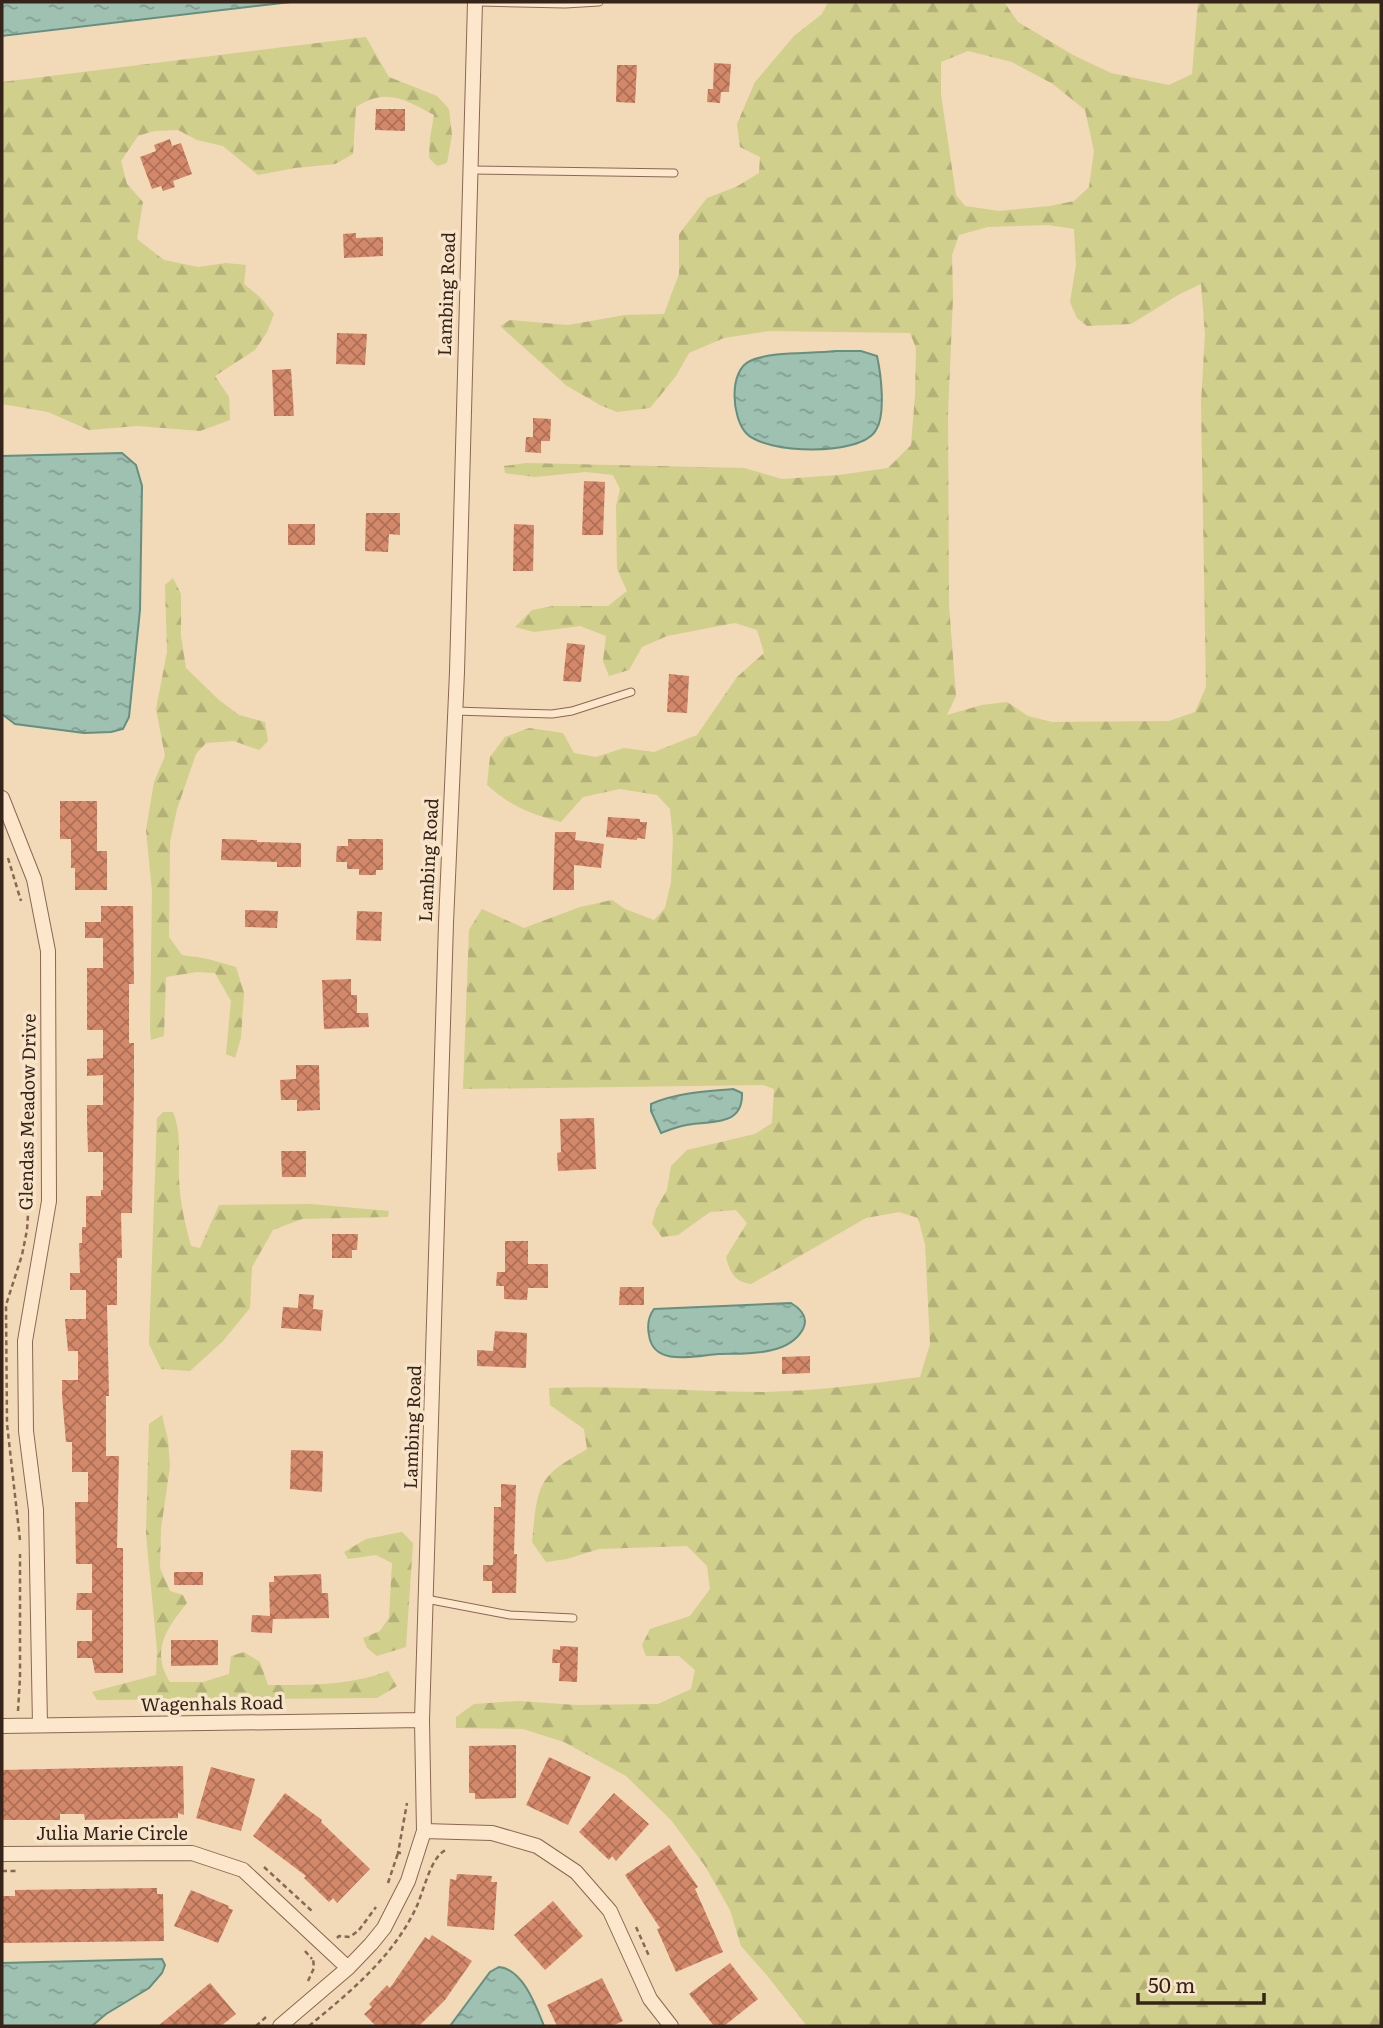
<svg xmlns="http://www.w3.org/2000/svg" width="1383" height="2028" viewBox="0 0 1383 2028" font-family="Literata,serif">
  <defs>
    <pattern id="forest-firs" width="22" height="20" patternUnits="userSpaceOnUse" patternTransform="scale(1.75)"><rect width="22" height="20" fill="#d0cf8c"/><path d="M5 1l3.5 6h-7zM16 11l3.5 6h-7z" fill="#b3b178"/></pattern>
    <pattern id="water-ripples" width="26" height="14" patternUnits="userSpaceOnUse" patternTransform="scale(1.75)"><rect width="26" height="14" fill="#9ec1b2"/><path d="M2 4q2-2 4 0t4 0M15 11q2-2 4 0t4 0" fill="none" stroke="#829c90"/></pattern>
    <pattern id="building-cross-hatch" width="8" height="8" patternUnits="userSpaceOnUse" patternTransform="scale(1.75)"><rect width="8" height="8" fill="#d4886a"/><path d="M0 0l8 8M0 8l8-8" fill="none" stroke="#ad6f56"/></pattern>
  </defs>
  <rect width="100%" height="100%" fill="#f2d9b8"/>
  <!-- forest -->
  <path fill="url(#forest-firs)" fill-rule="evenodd" d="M828,2h176l14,20 55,33 38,18 58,12 23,-11 6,-72h183v2024h-574l-42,-53 -24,-27 -11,-36 -25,-44 -34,-46 -45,-44 -62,-34 -41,-13 -67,-1v-11l18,-13 44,-3 58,4 82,-1 33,-15 4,-19 -16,-14h-33l-4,-11 8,-16 40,-13 20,-27 -3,-23 -20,-20 -88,3 -32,10 -21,3 -14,-20c2,-17 3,-46 12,-60 9,-15 29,-24 43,-33l-3,-20 -34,-24 -1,-17c72,-3 144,4 216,4 52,-1 103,-8 155,-15l10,-33 -5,-100 -7,-26 -19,-6 -33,6 -115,66c-17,-2 -21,-12 -25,-27l21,-34 -11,-13 -26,2 -32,23 -16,2 -10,-13 4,-15 11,-19 4,-24 16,-16 68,-16 17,-11 2,-34 -11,-4 -300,4 6,-159 13,-21 42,19 56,-21 32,-7 13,9 29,11 11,-12 6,-26 2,-43 -3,-30 -13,-14 -37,-6 -37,8 -22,25c-31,-8 -49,-15 -74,-37l3,-28 15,-20 24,-9 34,5 11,20 22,4 28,-9 30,4 43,-17 40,-58 27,-24 -7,-23 -22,-7 -68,13 -25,11 -13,23 -20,6 -6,-15 3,-25 -26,-10 -46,6 -19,-5 17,-17 21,-4h55l19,-15 -10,-22 -1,-63 4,-17 -7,-14 -27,-3 -51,5 -30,-4 -1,-7 23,-3 217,5 38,11 57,-4 49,-7 23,-23 4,-50 1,-47 -6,-15 -141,-2 -45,7 -35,15 -13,23 -26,32 -33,4 -17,-7 -33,-19 -67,-60 10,-6 58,5 57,-10 39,-1 15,-40v-40l28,-36 29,-11 23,-14 1,-16 -20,-10 -3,-23 18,-42 39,-46 28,-22zM968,51l44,11 41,22 32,26 9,41 -5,36 -15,14 -24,5 -51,5 -34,-5 -9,-11 -15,-100v-33zM1048,225l26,4 2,36 -6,37 7,16 10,8 44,-2 47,-29 23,-11 4,50 -4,69 5,284 -11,25 -26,9 -117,1 -24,-6 -21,-14 -25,3 -35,10 9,-19 -7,-91 -1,-191 5,-117 -1,-42 7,-20 29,-8z
    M366,37l23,40 48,19 12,13 3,26 -5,28 -10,3 -8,-8 1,-20 4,-23c-29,-15 -46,-28 -78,-8l-3,47 -18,10 -40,4 -37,7 -35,-29 -26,-6 -19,-10 -24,1 -16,5 -17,25 6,23 16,18 -6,37 27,21 34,7 28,-4 20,2 -2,19 18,15 12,15 -7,18 -12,18 -40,26 14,21 1,23 -30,11 -62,-5 -49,4 -41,-18 -46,-8v-322z
    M173,578l8,16v42l5,32 33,32 20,15 26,7 3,19 -9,9 -25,-9 -28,2 -10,11 -19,55 -7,33 -1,95 13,18 26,4 28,8 8,26 -3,45 -6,20 -9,-4 5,-53 -16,-28 -18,-1 -31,5 -2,59 -13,4 -1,-12 2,-137 -6,-61 8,-48 11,-26 -9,-47 11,-57 -2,-67z
    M163,1112h10c9,22 5,44 6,67 1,23 6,45 12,67l9,2 19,-43 91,-1 79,7 -1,6 -86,2 -29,11 -21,37 -2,41 -27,33 -33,30 -29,-2 -12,-25 8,-226z
    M162,1415l6,25 2,26 -9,63 -1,39 10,23 13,4 4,8c-20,25 -37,48 -17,79h33l26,-8 2,-18 13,-4 16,10 8,23c41,0 81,1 120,-14l9,15 -20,12 -280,2 -5,-8 64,-17 1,-25 -11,-116 3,-110z
    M402,1532l11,11 -7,104 -29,9 -10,-8 -4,-10 17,-7 9,-13 3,-55 -16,-8 -28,4 -4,-7 22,-13z"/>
  <!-- water -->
  <path fill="url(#water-ripples)" stroke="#658f7f" stroke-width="2" d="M2,2h289l-289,34z
    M835,351h26l16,5c4,18 9,59 -1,74 -15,27 -111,24 -130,3 -14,-15 -18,-62 4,-72 22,-10 60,-7 85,-10z
    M122,453l14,12 6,21 -2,124 -11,107 -6,12 -12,3 -27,1 -69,-9 -13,-10v-258z
    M733,1089l9,4c1,32 -27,28 -49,31 -11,1 -22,5 -32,9l-10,-22v-7c25,-11 55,-13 82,-15z
    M791,1303c10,6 18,14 12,26 -15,28 -59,24 -85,25 -23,2 -65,13 -69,-19 -2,-10 -1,-18 5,-26z
    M162,1959l3,6 -3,8 -13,15 -43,26 -14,12h-90v-63z
    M499,1967c24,2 37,39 45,59h-94l40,-54z"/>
  <!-- building -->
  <path fill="url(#building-cross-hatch)" d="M714,63l17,1 -2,28h-8l-1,11 -13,-1 1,-13h5z
    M617,65h20l-2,38 -19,-1z
    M376,109h29v22l-30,-1z
    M170,139l2,7 9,-3 11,31 -19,7 2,6 -12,4 -2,-5 -9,3 -12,-32 16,-6 -2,-6z
    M356,233v5l27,-1v19l-39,2 -1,-24z
    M337,333l30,1 -2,31 -29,-1z
    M291,369l3,47h-20l-2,-46z
    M533,418l18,1 -1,22h-9v12l-16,-1 1,-15h7z
    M584,481l21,1 -2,53h-21z
    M366,513h34v22l-11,-1 -1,18 -23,-1z
    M288,524h27v21h-27z
    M514,524l20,1 -1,46h-20z
    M567,643l18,2 -4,37 -18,-1z
    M669,674l20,2 -2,37 -20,-1z
    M60,801h37v50h10v39h-32v-22h-4v-29h-11z
    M608,817l32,2v3h7l-2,17 -8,-1v2l-31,-3z
    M555,832h21l-1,8 29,4 -3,24 -27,-3v25h-21z
    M222,839l35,1v2l44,1v24h-24v-5l-56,-2z
    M348,839h35v31h-7v5h-17v-6h-12v-7h-11l1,-16h11z
    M101,906h32l1,78h-5v59h5v48l-2,122h-11l1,45h-5v47h-10l2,91h-3v60h13l-2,92h6v125h-28l-3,-15h-15v-17h15v-31h-16l1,-17h15v-29h-16l-1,-62h13v-30h-16v-30h-6l-4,-46v-16h16v-29h-10l-3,-32h21v-29h-16v-17h10l-1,-30h3v-16h4v-31h15v-6h2v-38h-15l-1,-29v-18h16v-30l-16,1v-17l16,-1v-28h-16v-62h16v-30h-18v-16h16z
    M245,910l33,1 -1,17 -32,-1z
    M357,911l25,1 -1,29 -25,-1z
    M351,979v16h6v18h11l1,14 -45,2 -2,-49z
    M296,1065h23l1,45 -23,1v-11h-16l-1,-20 16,-1z
    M594,1118l2,51 -38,2 -1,-18 4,-1 -1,-33z
    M281,1151h25v26h-24z
    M332,1234h26l-1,16h-5v8h-20z
    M505,1241h23v23h20v24h-20l-1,12 -23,-1v-13h-8l1,-14h8z
    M620,1287h24v18h-25z
    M299,1294l15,1 -1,14 10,1 -2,21 -40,-3 2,-21 15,1z
    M495,1331l32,2 -1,35 -49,-2v-16l16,1z
    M810,1356v17l-28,1v-17z
    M291,1450l32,1 -1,41 -32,-3z
    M501,1484l15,1 -2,69h3l-1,39h-24v-12h-9v-16h10l1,-58h7z
    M174,1572h29v13h-29z
    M321,1574l1,19h6l1,25 -56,1 -1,14 -21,-1 1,-17 18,1 -1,-34h5v-6z
    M171,1640h47v25l-47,1z
    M560,1646l18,1 -1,35 -18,-1 1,-18h-8l1,-14 7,1z
    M516,1745v53l-41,1v-6h-6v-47z
    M549,1757l42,20 -23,48 -42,-20z
    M183,1766l1,49 -6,-2v5l-93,2 -1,-6h-24v6h-58v-50z
    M211,1767l44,12 -14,52 -45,-13z
    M285,1793l37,27 -1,2 49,47 -33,34 -4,-5 -4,4 -25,-24 2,-2 -53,-40z
    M614,1793l35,31 -33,37 -4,-5 -3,4 -30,-28z
    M669,1845l29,42 -3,2 28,63 -47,20 -19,-43 3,-1 -35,-53z
    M457,1874l35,2 -1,6h6l-3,48 -47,-4 3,-47 6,1z
    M157,1888v6h6l1,47 -162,2v-47h13v-6z
    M191,1890l38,16 -1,2 5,2 -15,33 -44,-17z
    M553,1901l30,35 -38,34 -31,-35z
    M432,1935l40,26 -27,39 -26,26h-43l-12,-12 8,-7 -3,-3 18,-19 3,3 35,-51 4,3z
    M730,1963l28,36 -34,27h-10l-25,-32z
    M602,1978l21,43 -11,5h-55l-10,-21z
    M210,1983l26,31 -15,12h-63z"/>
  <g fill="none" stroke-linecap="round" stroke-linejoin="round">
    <!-- lane casing -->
    <g stroke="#896852" stroke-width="9">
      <path id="lane" d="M480,2l85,2 34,-2
        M471,170l203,3
        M455,711l97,3 20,-3 59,-19
        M426,1599l84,16 63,3"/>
    </g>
    <!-- street casing -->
    <g stroke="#896852" stroke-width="16">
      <path id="street" d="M2,798l32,81 14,72 1,250 -24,140 1,90 10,79 4,215
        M2,1726l420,-6
        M424,1831l68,2 45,13 39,26 34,39 40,88 21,27
        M2,1854l190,-1 51,17 105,98
        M280,2026l68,-58 23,-24 13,-16 24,-47 16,-50 -2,-111 24,-797 11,-251 18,-670"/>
    </g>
    <!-- path -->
    <path stroke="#896852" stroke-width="2.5" stroke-dasharray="5 3.5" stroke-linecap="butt" d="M8,858l13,43
      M20,1540l-13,-116 -1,-119 16,-50 5,-25 5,-78
      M18,1711l2,-34v-123
      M401,1853h-3l9,-50
      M264,1867l49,45
      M2,1871h14
      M388,1883l10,-30
      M636,1927l13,29
      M359,1930l17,-23
      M337,1938l2,-2 11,1 8,-6
      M305,1951l7,8
      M308,1981l6,-13 -1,-10
      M256,2026l10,-9
      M309,2026c42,-35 83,-68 107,-118 8,-17 15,-54 32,-59"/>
    <!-- lane -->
    <use href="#lane" stroke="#fce7cc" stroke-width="7"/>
    <!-- street -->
    <use href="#street" stroke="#fce7cc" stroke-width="14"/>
  </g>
  <g text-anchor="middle" stroke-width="7" stroke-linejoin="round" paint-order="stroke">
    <!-- street labels -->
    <g font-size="18" fill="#362319" stroke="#f8e4c9">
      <text transform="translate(447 294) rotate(-88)" y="6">Lambing Road</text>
      <text transform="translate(429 860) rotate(-87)" y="6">Lambing Road</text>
      <text transform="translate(28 1112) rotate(-89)" y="6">Glendas Meadow Drive</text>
      <text transform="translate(413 1427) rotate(-88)" y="6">Lambing Road</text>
      <text transform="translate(212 1704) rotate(-1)" y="6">Wagenhals Road</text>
      <text x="112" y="1840">Julia Marie Circle</text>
    </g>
  </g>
  <!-- border -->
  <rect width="1383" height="2028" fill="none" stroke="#362319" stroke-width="7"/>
  <!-- scale -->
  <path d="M1138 1993v10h126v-10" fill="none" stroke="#362319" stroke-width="3.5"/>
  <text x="1148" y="1993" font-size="21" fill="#362319" stroke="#f8e4c9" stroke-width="5" paint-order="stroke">50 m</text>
</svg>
